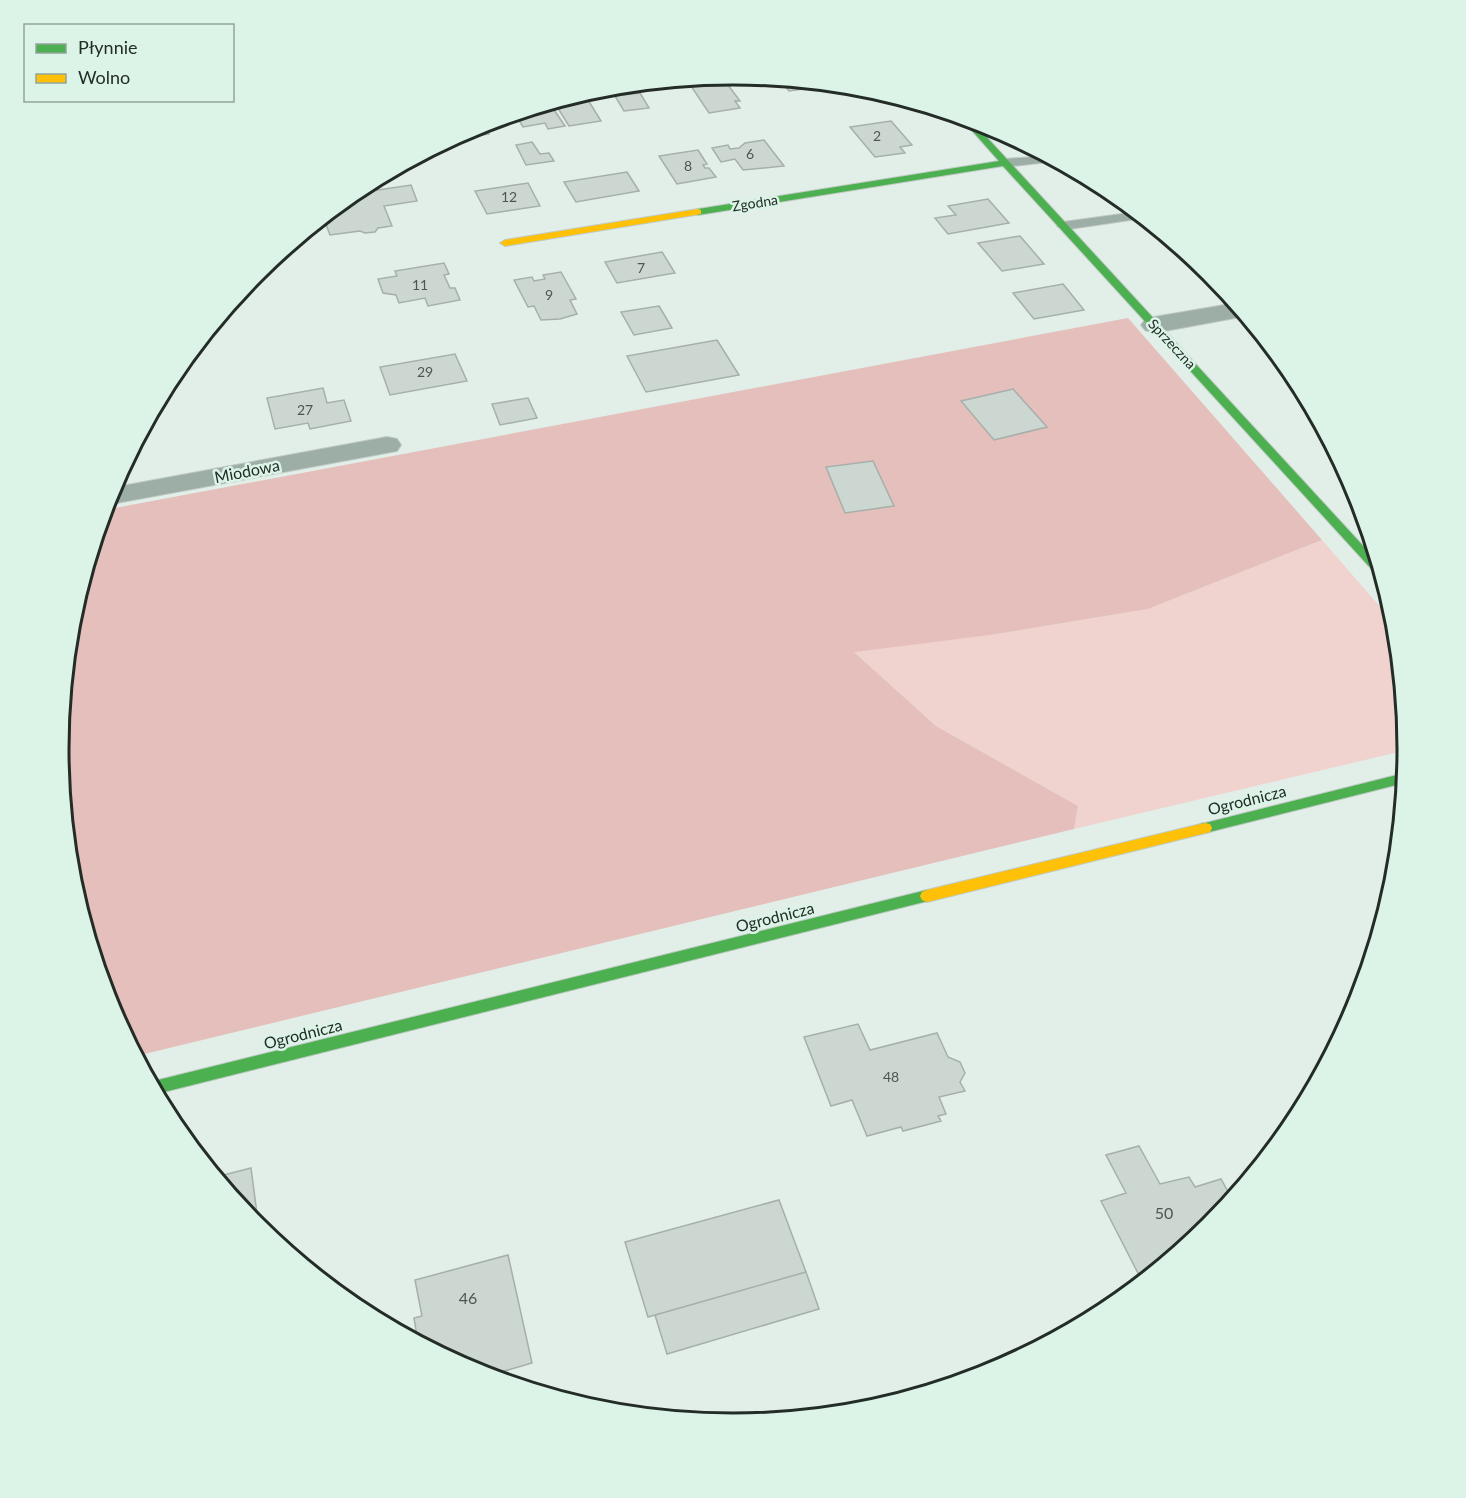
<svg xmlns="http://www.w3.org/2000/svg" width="1466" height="1498" viewBox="0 0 1466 1498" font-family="Lato,sans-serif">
  <rect width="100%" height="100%" fill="#e2eee8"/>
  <!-- green -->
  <path fill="#f0d2cf" d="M1322,540l73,84 12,126 -333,79 4,-23 -142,-80 -83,-75 137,-16 158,-26z"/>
  <!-- forest -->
  <path fill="#e4bfbb" d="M1128,318l194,222 -174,69 -158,26 -136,17 82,74 142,80 -4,23 -938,227 -26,-49 -39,-127 -12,-131 13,-132 32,-107z"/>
  <!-- building -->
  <path fill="#cdd7d2" stroke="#a6afaa" stroke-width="1.5" d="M780,79l51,5v1l-42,6z
    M725,81l15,20h-5l5,7 -31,5 -18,-27z
    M640,93l9,15 -25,3 -9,-15z
    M588,100l13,21 -32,5 -13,-21z
    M550,104l15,22 -17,3 -3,-6 -22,4 -8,-13z
    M891,121l21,24 -12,2 5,6 -30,4 -25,-30z
    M484,123l5,11 -42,7 28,-15z
    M764,140l20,26 -41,4 -8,-11 -14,3 -9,-14 16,-3 2,4 9,-1 6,-5z
    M532,142l8,12 9,-1 5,8 -28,4 -10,-20z
    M698,150l9,14 -4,1 2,3h4l7,9 -39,7 -18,-28z
    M627,172l12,19 -63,11 -12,-20z
    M528,183l12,23 -53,8 -12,-23z
    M411,185l6,16 -33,5 8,20 -14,2 -3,4 -10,1 -5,-2 -30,4 -7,-18 28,-23z
    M988,199l21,24 -61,11 -13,-16 21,-3 -8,-9z
    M1020,236l24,28 -42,7 -24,-28z
    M662,252l13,21 -58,10 -12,-21z
    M444,263l5,11 -5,1 6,13h5l5,12 -32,6 -3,-8 -26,5 -3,-8 -13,-2 -5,-14 19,-3 -2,-5z
    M561,272l15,27 -6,1 7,14 -17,5 -19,1 -7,-14 -6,1 -14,-27 18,-3 2,4 11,-2 -2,-4z
    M1063,284l21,26 -50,9 -21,-26z
    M659,306l13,22 -38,7 -13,-23z
    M717,340l22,35 -93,17 -19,-36z
    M455,354l12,27 -77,14 -10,-28z
    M323,388l4,15 17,-3 7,21 -41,8 -2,-6 -33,6 -8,-31z
    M1013,389l34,38 -53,13 -33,-39z
    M528,398l9,20 -37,7 -8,-21z
    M873,461l21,45 -49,7 -19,-46z
    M858,1024l12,26 67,-17 11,24 12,5 5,11 -5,9 5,9 -26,6 7,17 -8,2 3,5 -38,10 -2,-4 -34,9 -15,-36 -21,6 -27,-69z
    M1139,1146l21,38 29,-7 6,10 26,-8 11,20 -22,27 -68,55 -41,-80 25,-8 -20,-38z
    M251,1168l8,61 -43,-52z
    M779,1200l27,72 -158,45 -23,-75z
    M508,1255l24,108 -45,13 -12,-4 -57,-30 -4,-24 8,-2 -7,-36z
    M806,1272l13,37 -152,45 -12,-39z"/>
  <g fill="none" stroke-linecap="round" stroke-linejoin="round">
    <!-- lane casing -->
    <g stroke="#c0cac5" stroke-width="2">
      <path id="lane" d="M1047,156l10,5 -53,6 -6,-4 6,-4z
        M1136,212l8,6 -81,12 -6,-4 6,-4z"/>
    </g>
    <!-- street casing -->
    <g stroke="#c0cac5" stroke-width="2">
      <path id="street" d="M1236,303l10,13 -92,17 -9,-3 -4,-5 4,-5 9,-3z
        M387,437l10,2 4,6 -4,6 -291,54 5,-17z"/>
    </g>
    <!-- fast casing -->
    <g stroke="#c0cac5" stroke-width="2">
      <path id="fast" d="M959,116l11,3 407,442 5,15 -5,-1 -374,-409 -305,49 -5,-3 5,-3 301,-48z
        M1405,773l-1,10 -199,50 -5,-1 -2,-4 2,-4 5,-1z
        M927,890l5,2 2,4 -2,4 -776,194 -6,-12z"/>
    </g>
    <!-- slow casing -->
    <g stroke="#c0cac5" stroke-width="2">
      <path id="slow" d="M698,209l3,1v4l-196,32 -5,-3 5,-3z
        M1205,823l5,1 2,4 -2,4 -283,70 -5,-2 -2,-4 2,-4 5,-2z"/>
    </g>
    <!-- lane -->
    <use href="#lane" fill="#9daea6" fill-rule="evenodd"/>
    <!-- street -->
    <use href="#street" fill="#9daea6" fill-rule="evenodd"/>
    <!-- fast -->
    <use href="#fast" fill="#4caf50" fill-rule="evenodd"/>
    <!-- slow -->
    <use href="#slow" fill="#ffc107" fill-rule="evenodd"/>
  </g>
  <g text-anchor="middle" stroke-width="5" stroke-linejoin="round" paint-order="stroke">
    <!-- number labels -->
    <g font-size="14" fill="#4e5752">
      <text x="877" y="141">2</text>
      <text x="750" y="159">6</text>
      <text x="688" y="171">8</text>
      <text x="509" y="202">12</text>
      <text x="641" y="273">7</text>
      <text x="420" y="290">11</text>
      <text x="549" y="300">9</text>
      <text x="425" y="377">29</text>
      <text x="305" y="415">27</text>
      <text x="891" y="1082">48</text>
    </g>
    <!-- far-street labels -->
    <g font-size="14" fill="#232c27" stroke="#dcf4e7">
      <text transform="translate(755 203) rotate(-9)" y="5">Zgodna</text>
      <text transform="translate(1172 344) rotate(47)" y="5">Sprzeczna</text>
    </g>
    <!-- street labels -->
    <g font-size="16" fill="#232c27" stroke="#dcf4e7">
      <text transform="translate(247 471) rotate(-11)" y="6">Miodowa</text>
      <text transform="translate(1247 800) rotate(-14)" y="6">Ogrodnicza</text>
      <text transform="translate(775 917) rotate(-14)" y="6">Ogrodnicza</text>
      <text transform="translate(303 1034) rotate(-14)" y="6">Ogrodnicza</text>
    </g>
    <!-- near-number labels -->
    <g font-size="16" fill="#4e5752">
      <text x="1164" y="1219">50</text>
      <text x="468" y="1304">46</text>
    </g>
  </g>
  <!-- crop -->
  <path d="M0 0H1466V1498H0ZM69 749a664 664 0 1 1 1328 0a664 664 0 1 1-1328 0Z" fill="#dcf4e7" fill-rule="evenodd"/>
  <path fill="none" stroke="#232c27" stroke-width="3" d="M69 749a664 664 0 1 1 1328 0a664 664 0 1 1-1328 0Z"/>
  <!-- legend -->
  <rect x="24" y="24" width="210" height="78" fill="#dcf4e7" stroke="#92a49a" stroke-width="1.5"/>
  <rect x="36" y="44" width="30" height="9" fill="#4caf50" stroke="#92a49a" stroke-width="1.5"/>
  <text x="78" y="54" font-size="18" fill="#232c27">Płynnie</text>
  <rect x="36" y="74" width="30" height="9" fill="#ffc107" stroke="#92a49a" stroke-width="1.5"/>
  <text x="78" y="84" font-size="18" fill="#232c27">Wolno</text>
</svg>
